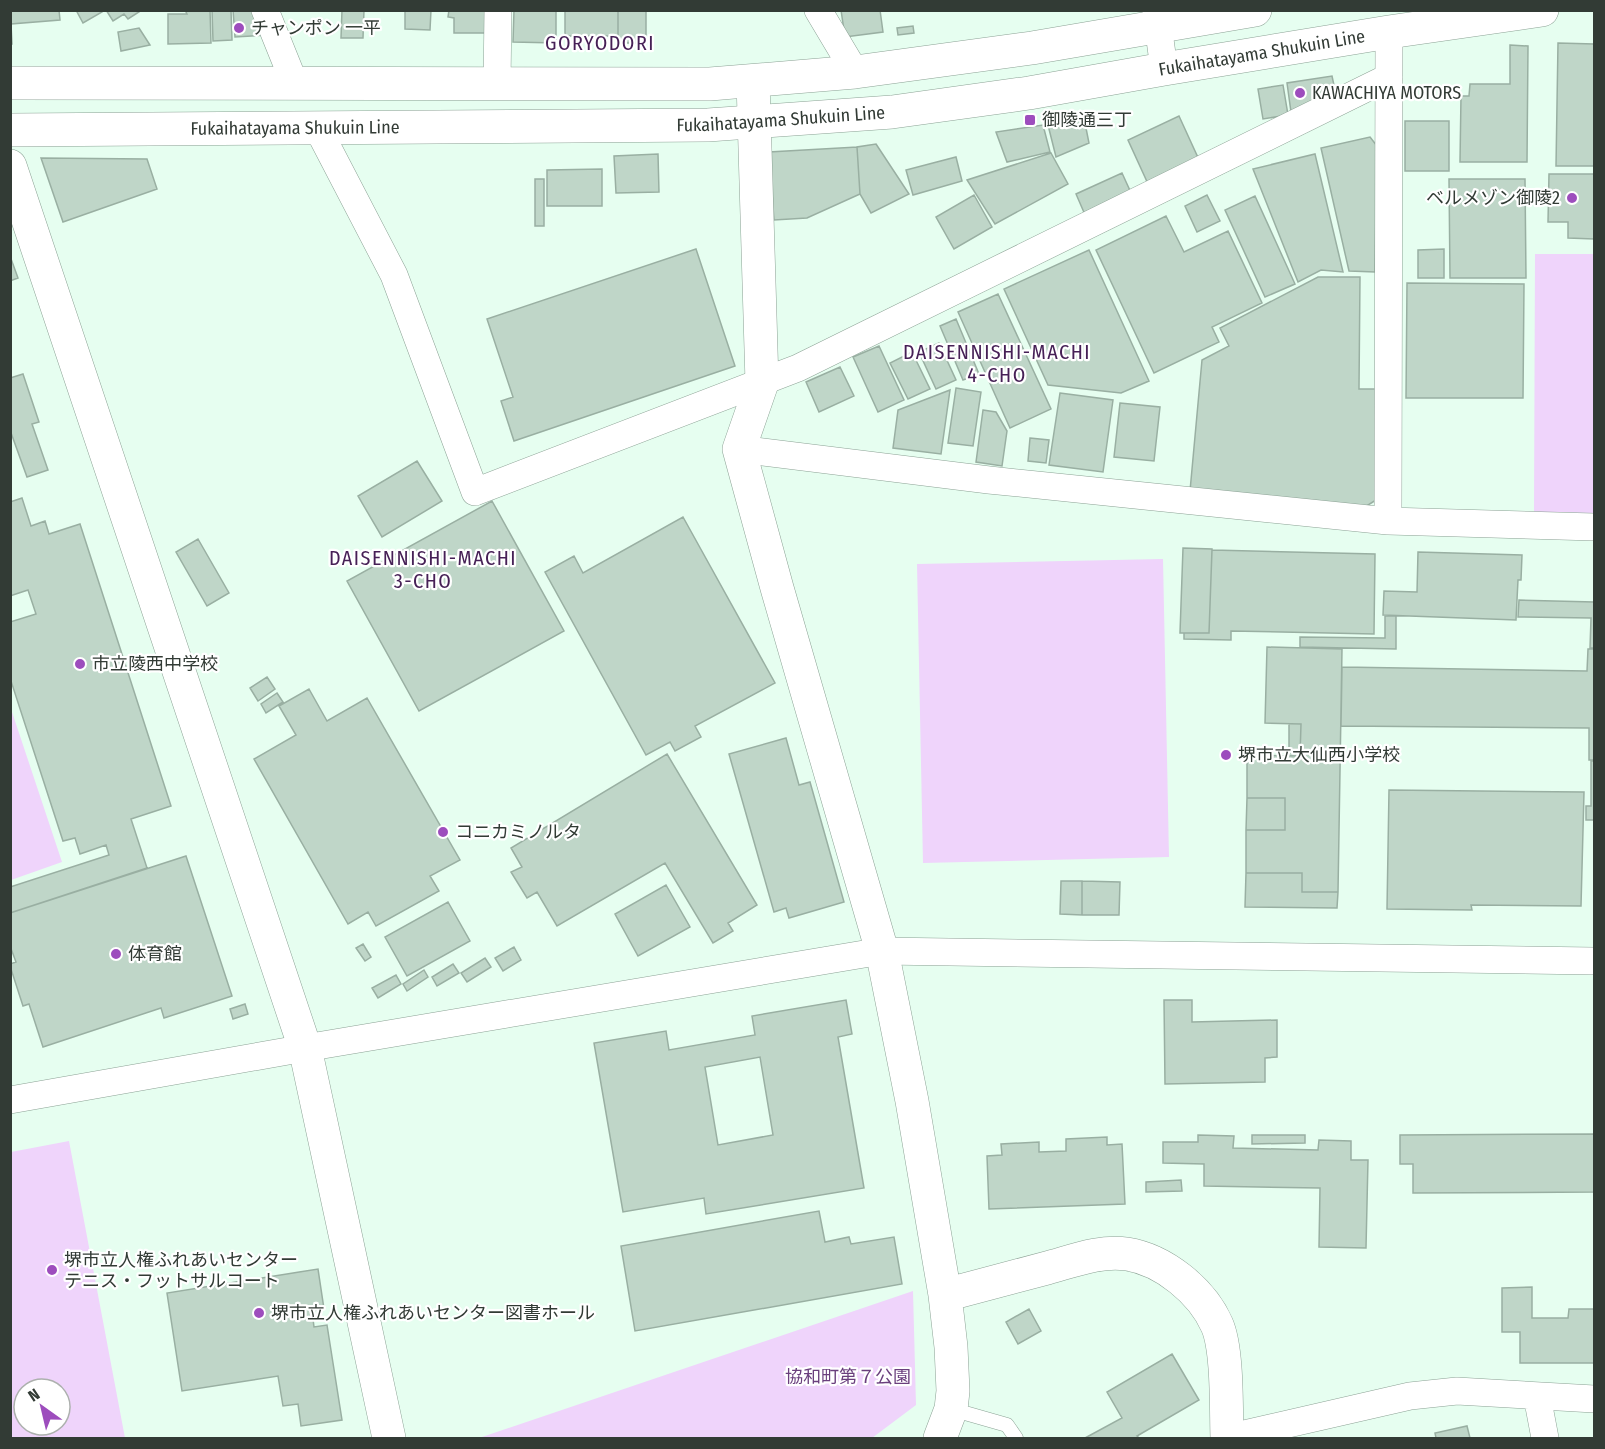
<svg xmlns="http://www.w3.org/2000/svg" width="1605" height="1449" viewBox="0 0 1605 1449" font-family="'Fira Sans Condensed','Noto Sans JP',sans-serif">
  <rect width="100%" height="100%" fill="#e6fef0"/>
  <!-- green -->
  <path fill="#efd4fb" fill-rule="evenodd" d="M1535,254h59v259l-60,-1z
    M1163,559l6,298 -246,6 -6,-299z
    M10,706l52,156 -51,18h-1z
    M69,1141l56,297h-114v-286zM24,1389h36v36h-36z
    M913,1291l3,114 -44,33h-393z"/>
  <!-- building -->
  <path fill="#bfd6c8" stroke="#99afa2" stroke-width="1.5" fill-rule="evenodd" d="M10,10h49l1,10 -49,4 1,20h-2z
    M76,10h25l1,2 -19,11z
    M106,10h36l-14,9 -4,-5 -11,7z
    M185,10h25l1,33 -43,1v-30h19z
    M212,10h19l1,30 -19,1z
    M233,10h23l10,25 -31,2z
    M342,10h22l-1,28h-22z
    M405,10h26l-1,20 -25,-1z
    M449,10h36v23h-31v-15l-6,-1z
    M514,10h42v33l-43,-1z
    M565,10h53v26h-53z
    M618,10h28v33h-28z
    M841,10h39l3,22 -38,5z
    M913,26l1,7 -16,2 -1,-7z
    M139,28l11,17 -29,6 -3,-19z
    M1558,43l36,1v122h-38z
    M1510,45l18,1 -1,116h-67l1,-66h8l1,-12h40z
    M1332,76l3,14 -44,22 -4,-29z
    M1283,85l5,30 -25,4 -5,-30z
    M1179,116l21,46 -51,24 -21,-46z
    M1084,118l5,25 -33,14 -8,-32z
    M1405,121h44v50h-44z
    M1043,125l7,27 -43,10 -11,-30z
    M1370,137l7,9 -2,126 -26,-1 -28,-123z
    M876,144l33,50 -38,19 -11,-19 -3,-47z
    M857,147l3,47 -53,24 -33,2 -5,-68z
    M1051,153l17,31 -73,40 -28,-44z
    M658,154l1,38 -43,1 -2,-37z
    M1315,154l28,118 -22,-2 -23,12 -45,-113z
    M956,157l6,24 -49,14 -7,-25z
    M41,158l106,1 10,30 -94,33z
    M602,169v37h-55v-36z
    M1122,173l10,22 -46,22 -10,-23z
    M1549,174h45v65l-26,-1v-16h-20z
    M535,179h9v47h-9z
    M1449,179h76l1,99h-76z
    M974,195l18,32 -38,22 -18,-32z
    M1207,195l13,26 -23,11 -12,-26z
    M1255,196l40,88 -30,13 -40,-87z
    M1166,216l18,36 44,-21 34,72 -50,24 7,15 -65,31 -58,-123z
    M696,249l39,117 -221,75 -13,-40 12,-4 -26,-78z
    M1444,249v29h-26v-28z
    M1089,250l60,131 -28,12 -73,-8 -44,-96z
    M10,256l8,22 -8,3z
    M1318,277h42l-1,112h17v111l-11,7 -175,-16 12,-131 27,-14 -9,-18z
    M1407,283l117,1 -1,114h-117z
    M998,294l53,115 -41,19 -52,-116z
    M956,319l23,55 -16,6 -23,-54z
    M939,343l17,37 -20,9 -17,-37z
    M879,346l25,54 -26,12 -25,-55z
    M912,352l18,37 -22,10 -18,-36z
    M840,367l14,29 -35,16 -13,-30z
    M23,374l16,48 -7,2 16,46 -21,7 -17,-47v-52z
    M956,388l25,4 -8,54 -25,-3z
    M950,390l-9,64 -48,-6 5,-38z
    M1060,393l53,7 -10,72 -54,-7z
    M1120,403l40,4 -6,54 -40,-4z
    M983,410l13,2 11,19 -5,35 -26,-4z
    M1030,438l19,2 -3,23 -18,-2z
    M417,461l25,40 -60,36 -24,-41z
    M22,498l9,28 14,-5 4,13 31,-10 91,282 -40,13 16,49 -137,45v-26l99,-32 -3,-10 -26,9 -5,-16 -12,3 -53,-163v-56l26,-8 -8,-24 -18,6v-94z
    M492,501l72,130 -145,80 -72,-130z
    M683,517l92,166 -80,43 6,11 -26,14 -5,-9 -24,13 -101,-183 29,-16 9,17z
    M198,539l31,54 -22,13 -31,-54z
    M1183,548l29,1 -3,84h-29z
    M1212,550l163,4 -1,80 -143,-3v9l-47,-1v-6h25z
    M1418,552l104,3 -1,25h-3l-2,40 -133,-5 1,-24 33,1z
    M1519,600l75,2v46h-4l1,-30 -73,-1z
    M1385,616h11v33l-96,-2v-10l85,1z
    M1267,647l75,2 -4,243h-36v-19h-56v-43h39v-32h-38v-43l53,1 1,-32 -36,-1z
    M1588,649h6v111h-5v-32l-248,-2 1,-59 245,4z
    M267,677l8,12 -17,12 -8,-13z
    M309,689l18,32 40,-23 93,162 -30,16 9,15 -63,35 -8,-14 -20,12 -94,-165 42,-24 -17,-29z
    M277,693l6,9 -17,11 -5,-9z
    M1289,724h12l-1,32h-11z
    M786,738l13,47 11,-3 34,120 -55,16 -3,-10 -12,4 -45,-158z
    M667,754l90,151 -29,18 5,8 -20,12 -48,-80 -108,63 -20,-34 -10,6 -16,-26 11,-5 -11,-19z
    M1591,761h3v59h-8v-14h5z
    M1389,790l195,2 -3,114 -110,-1 1,5 -85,-1z
    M1247,798h38v32h-39z
    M186,856l46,140 -68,22 -3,-10 -118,39 -14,-43 -6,2 -13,-40v-2l6,-2 -6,-16v-33z
    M1246,873h56v19h36l-1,16 -92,-1z
    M1061,881h21v34l-22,-1z
    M1082,881l38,1 -1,33h-37z
    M666,885l24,42 -52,29 -23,-42z
    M448,902l22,39 -63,35 -22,-39z
    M363,944l8,13 -6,4 -9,-13z
    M514,947l7,13 -18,11 -8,-13z
    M485,958l6,9 -24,15 -6,-9z
    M453,964l6,9 -22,13 -5,-9z
    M424,970l4,7 -21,14 -4,-7z
    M396,975l5,9 -23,14 -6,-10z
    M846,1000l6,34 -14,3 26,151 -158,26 -2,-16 -81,14 -29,-169 72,-12 3,19 86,-15 -3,-19zM760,1057l13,78 -55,10 -13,-78z
    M1164,1000h28v22l85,-2v37l-12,1v24l-100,2z
    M245,1004l3,10 -15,5 -3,-10z
    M1594,1134v58l-181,1v-29h-13v-29z
    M1198,1135l36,1 -1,12 85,2 1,-10 32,1v19h17l-2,88 -47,-1 1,-59 -116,-2v-22l-41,-1v-21h35z
    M1252,1135h53v8l-53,1z
    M1107,1137v8l15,-1 3,60 -136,5 -2,-53 15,-1 -1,-11 38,-2v10l27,-1v-12z
    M1181,1180l1,11 -36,1v-10z
    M819,1211l6,31 24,-5 2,7 43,-7 8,47 -267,47 -14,-85z
    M318,1269l6,40 -12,2 2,16 13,-2 15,95 -41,6 -3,-22 -15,2 -5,-30 -96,15 -15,-98z
    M1532,1287v31h36l1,-9h25v54h-74v-31h-18v-44z
    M1029,1309l12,22 -23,13 -12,-22z
    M1172,1354l27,46 -62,36 2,2h-54l37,-20 -15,-26z
    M1467,1426l3,12h-34l-1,-5z"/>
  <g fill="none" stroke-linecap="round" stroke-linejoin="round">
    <!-- service casing -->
    <g stroke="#8ca295" stroke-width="15">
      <path id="service" d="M951,1409l56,16 9,13"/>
    </g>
    <!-- minor casing -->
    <g stroke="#8ca295" stroke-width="28">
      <path id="minor" d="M265,10l29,72
        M818,10l37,62
        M1156,10l8,59
        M497,84l1,-74
        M317,127l77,148 81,217 323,-124 591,-291
        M739,449l250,31 399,41 206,6
        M1388,521l1,-489
        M10,1100l295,-52 577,-97 712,10
        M1537,1396l8,42
        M1227,1438l183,-42 47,-5 137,8"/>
    </g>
    <!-- tertiary casing -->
    <g stroke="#8ca295" stroke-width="34">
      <path id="tertiary" d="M753,81l9,302 -23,66 38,139 105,363 30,150 33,194 6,52 2,44 -2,18 -11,29
        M10,166l295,882 84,390
        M945,1295c34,-9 68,-18 102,-27 26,-7 53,-18 80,-14 37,6 75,37 90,71 11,25 9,85 10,113"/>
    </g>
    <!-- secondary casing -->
    <g stroke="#8ca295" stroke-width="34">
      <g id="secondary">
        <path d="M10,83l700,1 145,-12 177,-24 223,-38"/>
        <path id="s1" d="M10,130l698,-5 184,-13 137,-19 135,-24 225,-37 153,-22"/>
      </g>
    </g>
    <!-- service -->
    <use href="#service" stroke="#fff" stroke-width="14"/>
    <!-- minor -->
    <use href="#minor" stroke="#fff" stroke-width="27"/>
    <!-- tertiary -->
    <use href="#tertiary" stroke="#fff" stroke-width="33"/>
    <!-- secondary -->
    <use href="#secondary" stroke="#fff" stroke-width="33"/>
  </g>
  <!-- markers -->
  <g fill="#9d4dbd" stroke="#fff" stroke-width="2">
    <circle cx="239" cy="28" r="6"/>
    <circle cx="1300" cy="93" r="6"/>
    <rect x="1024" y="114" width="12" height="12" rx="3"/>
    <circle cx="1572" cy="198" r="6"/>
    <circle cx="80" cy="664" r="6"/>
    <circle cx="1226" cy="755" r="6"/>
    <circle cx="443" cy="832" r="6"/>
    <circle cx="116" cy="954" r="6"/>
    <circle cx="52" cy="1270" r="6"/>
    <circle cx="259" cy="1313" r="6"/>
  </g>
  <g text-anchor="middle" stroke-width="4.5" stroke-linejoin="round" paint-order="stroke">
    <!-- poi labels -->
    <g font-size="18" fill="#323b35" stroke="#fff" text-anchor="start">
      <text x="251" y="34">チャンポン 一平</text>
      <text x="1312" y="99">KAWACHIYA MOTORS</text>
      <text x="1042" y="126">御陵通三丁</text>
      <text x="1560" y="204" text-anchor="end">ベルメゾン御陵2</text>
      <text x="92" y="670">市立陵西中学校</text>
      <text x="1238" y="761">堺市立大仙西小学校</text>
      <text x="455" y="838">コニカミノルタ</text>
      <text x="128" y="960">体育館</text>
      <text x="64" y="1266">堺市立人権ふれあいセンター<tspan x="64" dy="21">テニス・フットサルコート</tspan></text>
      <text x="271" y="1319">堺市立人権ふれあいセンター図書ホール</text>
    </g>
    <!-- street labels -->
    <g font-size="18" fill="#323b35" stroke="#fff">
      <text dy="6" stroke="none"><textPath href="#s1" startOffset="1257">Fukaihatayama Shukuin Line</textPath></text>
      <text dy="6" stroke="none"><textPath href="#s1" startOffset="771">Fukaihatayama Shukuin Line</textPath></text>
      <text dy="6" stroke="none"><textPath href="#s1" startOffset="285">Fukaihatayama Shukuin Line</textPath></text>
    </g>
    <!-- park labels -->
    <g font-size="18" fill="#6a3f7d" stroke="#fff">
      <text x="848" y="1383">協和町第７公園</text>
    </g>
    <!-- neighbourhood labels -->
    <g font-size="20" letter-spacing="1.5" fill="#462056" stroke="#fff">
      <text x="600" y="50">GORYODORI</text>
      <text x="997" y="359">DAISENNISHI-MACHI<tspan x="997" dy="23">4-CHO</tspan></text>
      <text x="423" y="565">DAISENNISHI-MACHI<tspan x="423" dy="23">3-CHO</tspan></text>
    </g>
  </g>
  <!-- border -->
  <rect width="1605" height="1449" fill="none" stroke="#323b35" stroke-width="24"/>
  <!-- north arrow -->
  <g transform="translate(42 1407) rotate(326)"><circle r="28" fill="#ffffff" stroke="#adb1ae" stroke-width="1.5"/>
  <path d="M0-4.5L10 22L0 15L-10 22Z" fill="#9d4dbd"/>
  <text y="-9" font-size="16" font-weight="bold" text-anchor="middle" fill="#323b35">N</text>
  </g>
</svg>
